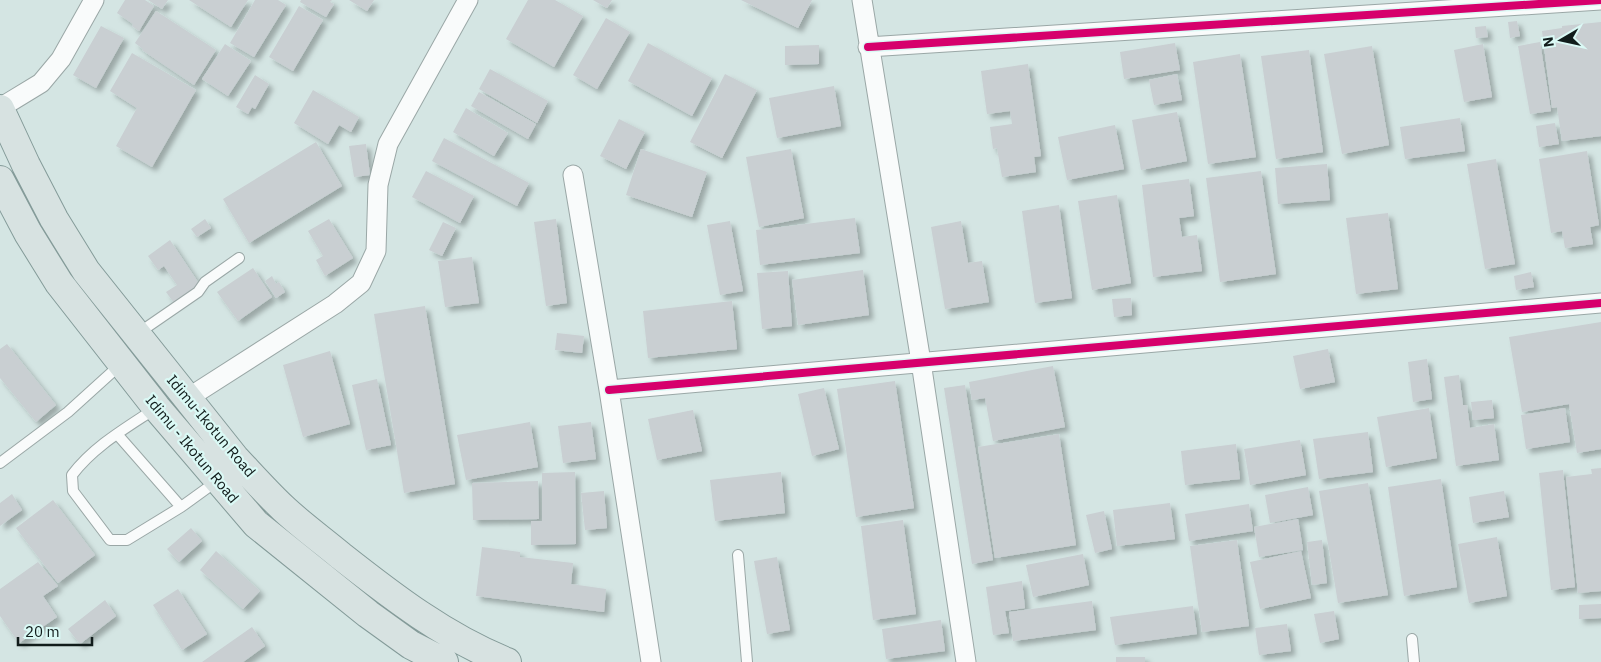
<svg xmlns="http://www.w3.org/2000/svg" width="1601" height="662" viewBox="0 0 1601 662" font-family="'IBM Plex Sans',sans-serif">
  <defs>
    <filter id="shadow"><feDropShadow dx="4.5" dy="4.5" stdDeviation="2.5" flood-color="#0004"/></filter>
  </defs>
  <rect width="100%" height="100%" fill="#d4e5e3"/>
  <!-- building -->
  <path fill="#c9cfd2" filter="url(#shadow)" d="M125,0h20l9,6 -15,25 -7,-5 1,-2 -16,-11z
    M148,0h20l-6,9z
    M189,0h59l-17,27z
    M255,0h23l8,5 -32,52 -24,-14z
    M301,0h31l-2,2 4,2 -8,13 -26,-15z
    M349,0h25l-7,11z
    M528,0h27l28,16 -29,51 -48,-28z
    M593,0h19l-5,8z
    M741,0h71l-14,28z
    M299,6l24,14 -30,51 -24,-14z
    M156,11l60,39 -22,35 -52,-35 1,-1 -8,-6z
    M606,18l24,14 -33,57 -24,-14z
    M1517,21l3,15 -10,2 -2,-16z
    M1601,22v114l-39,5 -5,-34 -5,1 -10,-77 20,-3v-2z
    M101,26l23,12 -28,50 -23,-13z
    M1486,26l2,11 -12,1 -1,-11z
    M1540,42l11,69 -21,3 -12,-68z
    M648,43l64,35 -20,38 -64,-35z
    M1175,43l5,27 -56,9 -4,-27z
    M225,44l26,17 -23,35 -26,-17z
    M1483,44l9,53 -28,5 -10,-52z
    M819,45v19l-34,1v-19z
    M1372,46l17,99 -47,9 -18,-100z
    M1309,50l14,102 -47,7 -15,-103z
    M132,53l64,37 -44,77 -36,-21 21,-38 -27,-17z
    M1240,54l16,103 -48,7 -15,-102z
    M1028,64l13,92 -7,1 2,15 -34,5 -5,-29 -4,1 -3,-22 22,-3 -2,-13 -23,3 -6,-43z
    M490,69l58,32 -11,22 -58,-34z
    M725,74l32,16 -35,68 -32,-16z
    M1177,74l5,26 -28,5 -5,-25z
    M255,75l14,9 -14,25 -3,-2 -4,7 -12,-7z
    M834,86l7,40 -64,12 -8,-40z
    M313,90l46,27 -8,15 -12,-7 -11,19 -34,-21z
    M479,92l57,32 -8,15 -57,-33z
    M466,108l42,25 -14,23 -41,-24z
    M1177,112l10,49 -46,9 -9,-50z
    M1460,118l5,33 -60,8 -5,-32z
    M619,119l26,13 -19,37 -26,-13z
    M1555,123l4,21 -20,3 -3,-21z
    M1115,125l9,44 -57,11 -9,-43z
    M444,138l85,45 -12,23 -85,-45z
    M316,142l26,44 -93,57 -26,-44z
    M366,144l4,31 -16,2 -5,-31z
    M641,149l66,23 -15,45 -66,-22z
    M791,149l13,69 -45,9 -13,-70z
    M1587,151l12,74 -9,2 3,17 -28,4 -3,-17 -11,2 -12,-74z
    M1496,159l19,105 -30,5 -18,-105z
    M1327,164l3,36 -52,4 -3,-36z
    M426,171l48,25 -14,27 -48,-26z
    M1261,171l15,103 -56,8 -14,-104z
    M1189,179l5,37 -15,2 3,19 15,-2 5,36 -49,6 -11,-92z
    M1117,195l14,88 -39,7 -14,-89z
    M1059,205l13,93 -37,5 -13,-92z
    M1388,213l10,76 -42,5 -10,-76z
    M855,218l5,35 -100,12 -4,-35z
    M205,219l6,9 -14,9 -6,-8z
    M329,219l24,39 -28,18 -9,-16 7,-4 -15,-25z
    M556,219l11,84 -21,3 -12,-84z
    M730,221l13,70 -23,4 -13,-70z
    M961,221l7,42 14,-2 7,41 -44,7 -14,-82z
    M443,222l13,6 -14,28 -13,-6z
    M170,240l30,45 -26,18 -8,-11 11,-7 -13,-19 -6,4 -10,-14z
    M472,257l7,46 -34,4 -7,-46z
    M253,268l19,29 -34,24 -21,-29z
    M863,270l6,45 -71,10 -6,-45z
    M788,271l4,55 -30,3 -5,-56z
    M1531,272l3,15 -18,3 -2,-14z
    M272,276l4,8 3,-2 6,10 -9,6 -11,-17z
    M1131,298l1,17 -18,2 -2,-18z
    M732,301l5,48 -89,9 -5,-47z
    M425,306l30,178 -51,9 -30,-179z
    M1601,322v127l-24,4 -8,-49 -47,8 -13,-75z
    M557,333l27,3 -2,17 -27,-3z
    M7,344l49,61 -20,17 -36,-44v-29z
    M1328,349l7,33 -35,7 -7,-33z
    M330,351l20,73 -47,13 -20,-72z
    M1427,359l5,40 -19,3 -5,-40z
    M1053,366l12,61 -72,14 -8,-43 -13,2 -3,-18z
    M1459,375l4,30h4l3,23 24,-4 5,36 -43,6 -12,-89z
    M377,379l14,66 -25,5 -14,-65z
    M895,381l19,127 -58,9 -19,-128z
    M965,385l28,175 -21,4 -28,-176z
    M824,388l15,61 -27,7 -14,-62z
    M1492,400l2,18 -21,2 -2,-18z
    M1429,408l8,50 -51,9 -9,-50z
    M1565,408l5,34 -44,7 -5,-34z
    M693,410l9,41 -45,9 -9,-41z
    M530,422l8,45 -72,13 -9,-45z
    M591,422l5,37 -33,4 -5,-37z
    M1368,432l5,40 -54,7 -6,-40z
    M1059,434l17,111 -81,13 -17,-111z
    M1300,440l6,35 -56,10 -6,-36z
    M1236,444l4,35 -55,6 -4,-34z
    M1601,468v123l-23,2 -12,-116 26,-3 -1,-5z
    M1563,470l12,117 -24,3 -12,-117z
    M575,472l1,72 -45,1v-24h11v-48z
    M781,472l4,41 -70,8 -5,-41z
    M1441,479l16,108 -53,9 -16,-109z
    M538,481l1,38 -66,1 -1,-37z
    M1368,483l20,112 -50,8 -19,-112z
    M1308,487l5,28 -43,8 -5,-28z
    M604,491l3,37 -22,2 -4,-37z
    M1504,491l5,26 -36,6 -4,-26z
    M12,494l10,16 -22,16v-23z
    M53,500l42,55 -37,28 -42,-55z
    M1170,503l5,36 -58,7 -4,-36z
    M1249,504l4,27 -64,10 -4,-27z
    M1104,511l8,38 -17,4 -9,-38z
    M1298,519l5,31 -44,7 -5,-30z
    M903,520l13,94 -43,6 -12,-94z
    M191,528l11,13 -23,21 -12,-13z
    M1497,537l10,59 -38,7 -11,-59z
    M1237,540l12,86 -47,6 -12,-86z
    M1322,540l5,43 -15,2 -5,-43z
    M482,547l38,5v5l53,6 -2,21 35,5 -2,23 -128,-16z
    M216,551l44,40 -17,18 -43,-39z
    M1301,551l10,47 -51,11 -10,-47z
    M1083,554l6,31 -56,12 -7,-32z
    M777,557l13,73 -23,4 -13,-73z
    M38,562l20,24 -15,10 14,21 -38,26 -19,-27v-27z
    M1022,581l3,27 -20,3 4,22 -16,2 -7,-48z
    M178,589l29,45 -25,16 -29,-45z
    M105,600l11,16 -36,28 -12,-15z
    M1092,601l4,29 -83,11 -4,-29z
    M1601,604v14l-22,1v-14z
    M1193,606l4,28 -82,11 -5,-28z
    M1334,611l5,28 -19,4 -6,-29z
    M941,620l4,31 -59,8 -4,-30z
    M1287,624l4,27 -32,4 -4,-27z
    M252,627l13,19 -22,16h-41z
    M1116,657h29v5h-29z"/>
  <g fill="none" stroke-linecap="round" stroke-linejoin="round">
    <!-- service casing -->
    <g stroke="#9aa7a6" stroke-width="12">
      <path id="service" d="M137,334l61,-42 7,-10 34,-24
        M156,408c-30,20 -62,38 -84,67l1,16 37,49h17l54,-33 36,-26
        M117,434l64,73
        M0,463l68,-51 53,-48
        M738,555l9,107
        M1412,639l2,23"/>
    </g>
    <!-- minor casing -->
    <g stroke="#9aa7a6" stroke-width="21">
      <path id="minor" d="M862,0l59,362 45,300
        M868,47l733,-47
        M0,108l41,-25 20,-24 33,-59
        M573,175l36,215 42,272
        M609,390l992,-87
        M188,398l147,-94 26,-21 15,-32 2,-66 10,-41 80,-144"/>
    </g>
    <!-- primary casing -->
    <g stroke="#849b99" stroke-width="30">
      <path id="primary" d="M0,109l26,56 28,54 32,52 149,187c16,17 31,34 48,50 18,17 39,32 58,48 52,41 104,81 166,106
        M0,180l28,53 31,50 97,124 100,117 112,90 43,31 33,17"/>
    </g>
    <!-- service -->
    <use href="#service" stroke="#f9fbfb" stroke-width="10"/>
    <!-- minor -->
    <use href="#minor" stroke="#f9fbfb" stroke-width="19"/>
    <!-- primary -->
    <use href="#primary" stroke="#d7e2e1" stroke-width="28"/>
    <!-- cycleway casing -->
    <g stroke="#daf9f5" stroke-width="11">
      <path id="cycleway" d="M868,47l733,-47
        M609,390l992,-87"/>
    </g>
    <!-- cycleway -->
    <use href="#cycleway" stroke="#d6006c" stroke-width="8"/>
  </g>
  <g text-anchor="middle" stroke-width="4.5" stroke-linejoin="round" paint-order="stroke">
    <!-- street labels -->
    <g font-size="15" fill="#111c1b" stroke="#daf9f5">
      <text transform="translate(211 426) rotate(50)" y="5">Idimu-Ikotun Road</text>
      <text transform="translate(192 449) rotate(50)" y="5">Idimu - Ikotun Road</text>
    </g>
  </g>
  <!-- north arrow -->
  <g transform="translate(1561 40) rotate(261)" stroke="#daf9f5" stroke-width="4" paint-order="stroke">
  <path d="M0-4L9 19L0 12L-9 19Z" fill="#111c1b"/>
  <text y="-8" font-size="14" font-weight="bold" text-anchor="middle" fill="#111c1b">N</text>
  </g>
  <!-- scale -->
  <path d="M18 637v8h74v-8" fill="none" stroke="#111c1b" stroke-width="2.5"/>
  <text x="25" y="637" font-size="15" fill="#111c1b" stroke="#daf9f5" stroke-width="4" paint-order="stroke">20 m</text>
</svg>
